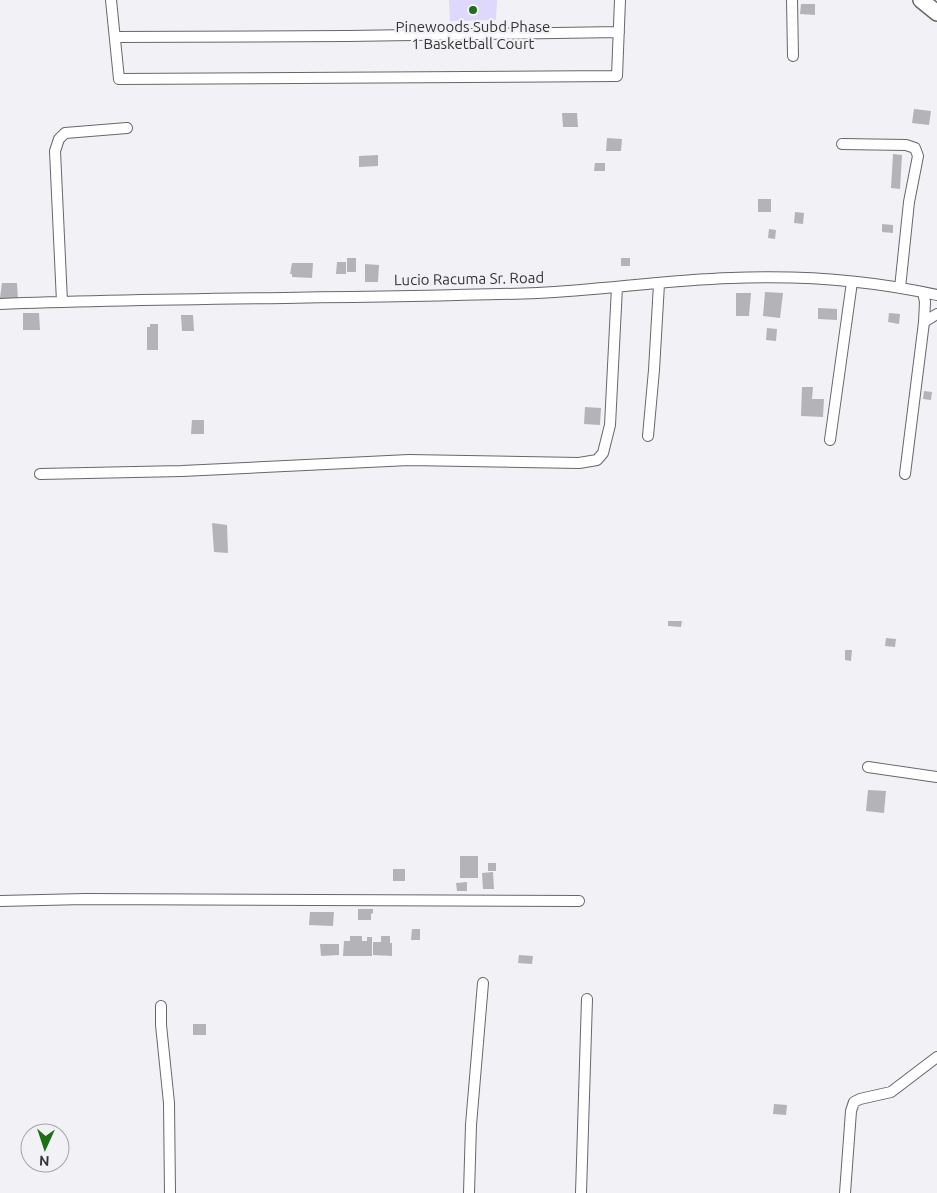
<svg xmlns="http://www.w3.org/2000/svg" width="937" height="1193" viewBox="0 0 937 1193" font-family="Ubuntu,sans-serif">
  <rect width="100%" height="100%" fill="#f1f1f6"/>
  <!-- garden -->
  <path fill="#ddd8fc" d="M449,0h48l-1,20 -46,1z"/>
  <!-- building -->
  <path fill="#b4b3b8" d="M801,4h14v11l-15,-1z
    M914,109l17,2 -2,14 -17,-2z
    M562,113h15l1,14h-15z
    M607,138l15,1 -1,12h-15z
    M893,154l9,1 -2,34 -9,-1z
    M378,155v11l-19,1v-11z
    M595,163h10v8h-11z
    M758,199h13v13h-13z
    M795,212l9,1 -1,11 -9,-1z
    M882,224l11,1v8l-11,-1z
    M769,229l7,1 -1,9 -7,-1z
    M347,258h9v14h-9z
    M621,258h9v8h-9z
    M337,262h9v12h-10z
    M292,263h21l-1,15 -20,-1v-3h-2z
    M365,264l14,1 -1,17h-13z
    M2,283h15l1,18h-16v-3h-2z
    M765,292l18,1 -3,25 -17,-2z
    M736,293h15l-2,23h-13z
    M818,308l19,1v11l-19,-1z
    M23,313h16l1,17h-17z
    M889,313l11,1 -1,10 -11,-2z
    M181,315h12l1,16h-12z
    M150,324h8v26h-11v-23h3z
    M767,328l10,1 -1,12 -10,-1z
    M802,387h11l-1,12h12l-1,18 -22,-1z
    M924,391l8,1 -1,8 -8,-1z
    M585,407l16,1 -1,17 -16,-1z
    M192,420h12v14h-13z
    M212,523l15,2 1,28 -14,-1z
    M668,621h14l-1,6 -13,-1z
    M886,638l10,1 -1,8 -10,-1z
    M845,650h7l-1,11 -6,-1z
    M868,790l18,1 -2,22 -18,-2z
    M460,856h18v22h-18z
    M488,863h8v8h-8z
    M393,869h12v12h-12z
    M493,872l1,17h-11l-1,-16z
    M467,882v9h-10l-1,-8z
    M358,909h15v4l-2,1v6h-13z
    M310,912h24l-1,14 -24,-1z
    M412,929h8v11h-9z
    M350,936h12v5h5v-4h5v19h-29l1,-15h6z
    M381,936h9v7h2v13l-19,-1v-13h8z
    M320,944h19v11l-18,1z
    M519,955l14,1 -1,8 -14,-1z
    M193,1024h13v11h-13z
    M774,1104l13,1 -1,10 -13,-1z"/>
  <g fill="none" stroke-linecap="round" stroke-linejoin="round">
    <!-- street casing -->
    <g stroke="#67676b" stroke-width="12">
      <path id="street" d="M111,0l8,79 498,-3 3,-76
        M792,0l1,56
        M115,37l233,-1 271,-4
        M842,144l64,1 9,3 3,8 -9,46 -9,86
        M62,302l-7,-151 4,-12 6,-6 62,-5
        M0,304c179,-7 359,-5 538,-11 64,-3 128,-13 193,-15 68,-3 139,2 206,17
        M924,322l13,-8
        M648,436l6,-66 5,-86
        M830,440l22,-158
        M40,474l142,-3 227,-11 170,3 18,-3 6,-7 7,-28 7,-138
        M905,474l19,-152 1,-20 -2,-10
        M868,767l69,10
        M0,901l85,-2 494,2
        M161,1006v19l8,78 1,90
        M469,1193l2,-68 12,-142
        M581,1193l6,-194
        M845,1193l6,-82 3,-9 6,-3 31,-7 46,-35"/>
    </g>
    <!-- primary casing -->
    <g stroke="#67676b" stroke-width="18">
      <path id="primary" d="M921,0l16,13"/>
    </g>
    <!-- street -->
    <use href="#street" stroke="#fff" stroke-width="10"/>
    <!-- primary -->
    <use href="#primary" stroke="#fff" stroke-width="15"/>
  </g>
  <!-- markers -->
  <circle fill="#1d6f16" stroke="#f1f1f6" stroke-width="2" cx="473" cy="10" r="5"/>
  <g text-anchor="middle" stroke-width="4.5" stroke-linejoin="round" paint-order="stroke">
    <!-- poi labels -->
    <g font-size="15" fill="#343436" stroke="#f1f1f6">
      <text x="473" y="32">Pinewoods Subd Phase<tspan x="473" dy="17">1 Basketball Court</tspan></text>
    </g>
    <!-- street labels -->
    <g font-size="15" fill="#343436" stroke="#f1f1f6">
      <text transform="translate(469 279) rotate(-1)" y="5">Lucio Racuma Sr. Road</text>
    </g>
  </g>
  <!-- north arrow -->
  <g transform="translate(45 1148) rotate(183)"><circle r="24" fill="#f1f1f6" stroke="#a5a5a9"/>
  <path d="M0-4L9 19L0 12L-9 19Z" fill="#1d6f16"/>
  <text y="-8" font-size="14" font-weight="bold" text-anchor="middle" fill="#343436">N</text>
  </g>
</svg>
